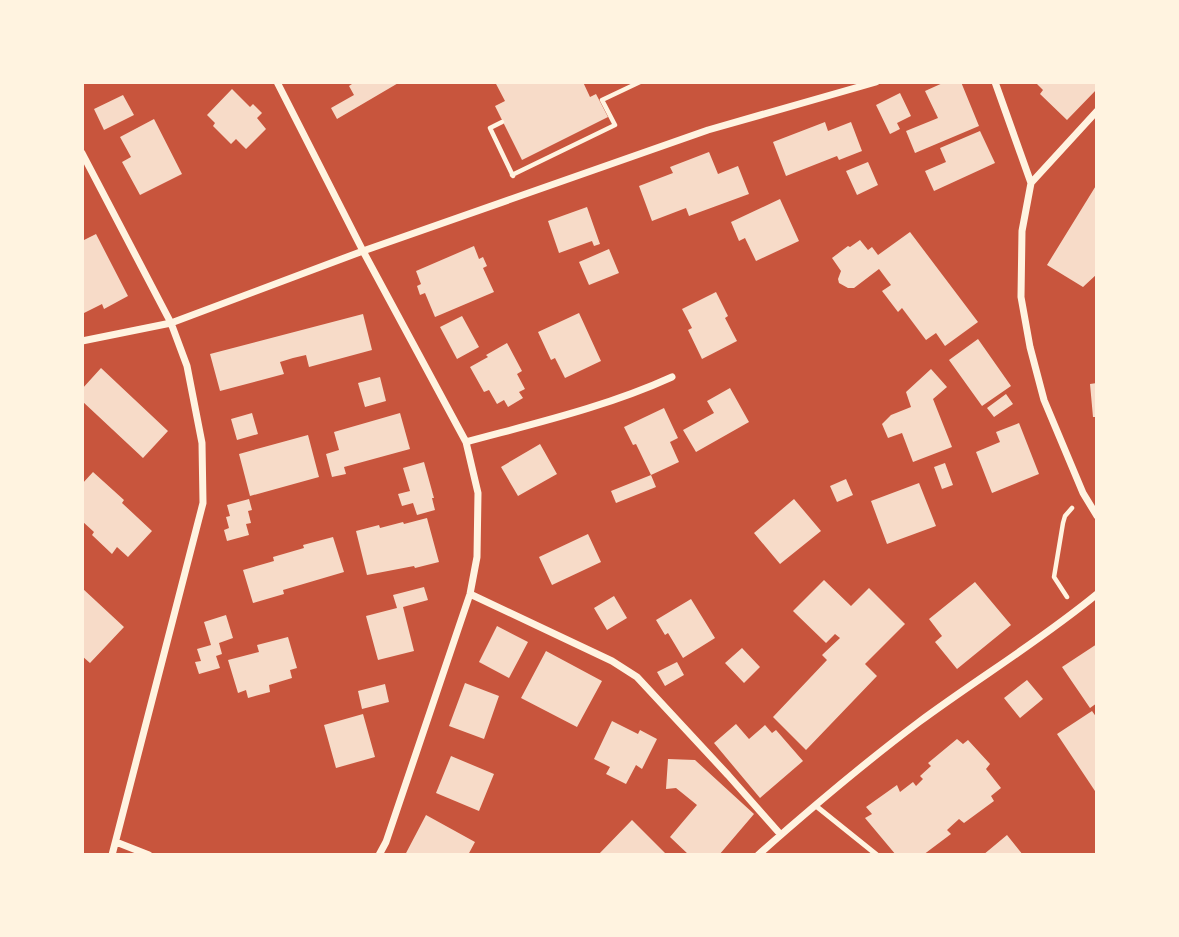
<svg xmlns="http://www.w3.org/2000/svg" width="1179" height="937" viewBox="0 0 1179 937" font-family="'IBM Plex Sans',sans-serif">
  <rect width="100%" height="100%" fill="#c8553d"/>
  <!-- building -->
  <path fill="#f7dbc8" d="M355,82h45l-63,37 -6,-11 23,-13 -5,-9z
    M495,82h88l7,15 6,-3 12,23 -86,43 -27,-54 10,-5z
    M945,82h16l18,44 -64,27 -9,-22 32,-13 -13,-27z
    M1035,82h62v7l-30,31 -27,-26 3,-4z
    M232,89l18,18 3,-3 9,9 -5,5 9,11 -20,20 -10,-10 -5,5 -18,-18 2,-3 -8,-8z
    M900,93l11,23 -14,7 3,6 -10,5 -14,-29z
    M123,95l11,20 -30,15 -10,-21z
    M154,119l28,55 -42,21 -18,-33 9,-5 -11,-20z
    M825,122l3,9 23,-9 11,29 -23,9 -2,-4 -51,20 -13,-34z
    M980,131l15,32 -61,28 -9,-20 21,-9 -6,-14z
    M709,152l9,22 20,-8 11,28 -60,22 -3,-8 -34,13 -13,-35 34,-13 -3,-6z
    M868,162l10,23 -21,10 -11,-24z
    M1097,184v90l-14,13 -36,-22z
    M780,199l19,42 -43,20 -11,-23 -6,3 -8,-19z
    M587,207l13,37 -6,2 -2,-5 -33,12 -11,-32z
    M910,232l68,90 -33,24 -9,-13 -10,7 -24,-32 -4,4 -16,-21 9,-6 -12,-16 -25,19h-6l-9,-5 -1,-4 3,-8 -9,-13 16,-12 2,1 10,-7 8,10 4,-3 6,8z
    M96,234l32,62 -24,13 -2,-5 -20,10v-73z
    M474,246l5,13 4,-2 4,9 -4,2 11,24 -59,25 -10,-24 -5,2 -3,-9 4,-2 -5,-13z
    M609,249l10,24 -30,12 -10,-23z
    M716,292l12,24 -3,2 12,23 -35,18 -14,-29 4,-2 -10,-19z
    M579,313l22,48 -36,17 -10,-20 -4,2 -13,-28z
    M363,314l9,36 -63,17 -3,-12 -13,3 -13,4 4,12 -64,17 -10,-37z
    M462,316l17,31 -22,12 -17,-32z
    M978,339l33,47 -29,20 -33,-46z
    M507,343l15,28 -5,3 8,15 -6,3 4,6 -15,9 -4,-7 -7,4 -8,-14 -5,2 -14,-25 18,-10 -2,-2z
    M101,368l67,63 -25,27 -61,-57v-12z
    M931,369l16,18 -14,12 19,48 -39,15 -11,-29 -14,5 -6,-14 9,-9 20,-8 -5,-15z
    M380,377l6,24 -21,6 -7,-24z
    M1097,383v34h-4l-3,-33z
    M730,388l19,34 -53,30 -13,-22 31,-17 -7,-12z
    M1006,394l7,10 -19,13 -7,-9z
    M664,408l14,30 -8,4 9,20 -28,13 -15,-31 -3,1 -9,-18z
    M252,413l6,21 -21,6 -6,-21z
    M400,413l10,36 -66,18 2,7 -14,3 -6,-23 13,-4 -5,-18z
    M1019,423l20,51 -47,19 -16,-41 24,-10 -4,-10z
    M308,435l11,42 -69,19 -11,-42z
    M540,444l17,30 -39,22 -17,-29z
    M424,462l10,36h-2l3,12 -18,5 -4,-12 -11,3 -4,-12 12,-3 -7,-23z
    M945,463l8,22 -11,4 -8,-22z
    M93,472l31,28 -2,3 30,28 -24,26 -11,-10 -5,7 -20,-19 2,-3 -12,-11v-37z
    M651,475l5,12 -40,16 -5,-12z
    M846,479l7,16 -16,7 -7,-16z
    M919,483l17,43 -49,18 -16,-43z
    M249,499l3,11 -4,1 3,12 -5,1 3,11 -22,6 -3,-11 5,-2 -3,-11 4,-1 -3,-11z
    M794,499l27,32 -41,33 -26,-31z
    M427,518l12,44 -24,6 -1,-2 -47,9 -11,-44 23,-6 1,3 23,-6 1,2z
    M588,534l13,28 -49,23 -13,-28z
    M333,537l11,35 -61,18 1,4 -31,9 -10,-33 31,-9 -1,-4 31,-9 -1,-3z
    M824,580l27,26 18,-18 36,36 -40,40 12,12 -71,74 -33,-33 54,-57 -5,-5 18,-17 -5,-4 -9,9 -33,-32z
    M975,582l36,43 -54,44 -22,-27 7,-6 -13,-17z
    M424,587l4,13 -25,7 11,44 -36,9 -12,-44 31,-8 -4,-13z
    M82,588l42,39 -34,36 -8,-7z
    M614,596l13,22 -20,12 -13,-22z
    M691,599l24,39 -32,20 -15,-25 -3,2 -9,-15z
    M226,615l7,23 -14,5 3,11 -6,2 4,12 -21,6 -4,-12 6,-1 -4,-12 14,-4 -7,-23z
    M497,626l31,16 -19,36 -30,-16z
    M288,637l9,31 -7,2 2,8 -23,7 1,7 -22,6 -2,-8 -8,3 -10,-33 31,-8 -2,-7z
    M1097,644v59l-7,5 -28,-41z
    M742,648l18,19 -16,16 -19,-20z
    M546,651l56,30 -25,46 -56,-29z
    M677,662l7,13 -19,11 -8,-14z
    M1027,680l16,19 -23,19 -16,-20z
    M465,683l34,13 -15,43 -35,-13z
    M385,684l4,18 -27,7 -4,-18z
    M1092,711l5,7v76l-40,-60z
    M363,714l12,43 -39,11 -12,-43z
    M612,721l26,13 2,-4 17,9 -15,30 -6,-4 -10,19 -20,-10 4,-7 -16,-8z
    M736,724l13,15 16,-14 7,8 4,-3 27,31 -43,37 -46,-55z
    M957,739l6,5 5,-4 22,24 -4,5 15,19 -10,8 3,5 -30,22 -5,-4 -12,11 4,4 -28,21h-27l-31,-37 7,-4 -6,-7 31,-22 3,7 13,-10 3,4 7,-7 -3,-3 11,-10 -3,-3z
    M451,756l43,18 -15,37 -43,-18z
    M668,759l27,1 59,54 -35,41h-30l-19,-18 27,-32 -21,-17 -10,1z
    M426,815l49,27 -7,13h-63z
    M632,820l35,35h-69z
    M1007,835l16,20h-40z"/>
  <g fill="none" stroke-linecap="round" stroke-linejoin="round">
    <!-- path -->
    <path stroke="#fff3e0" stroke-width="4.5" d="M602,100l38,-18
      M502,122l-12,6 23,48
      M512,175l103,-50 -13,-25
      M1067,597l-13,-20 9,-54 2,-7 7,-8"/>
    <!-- service -->
    <path stroke="#fff3e0" stroke-width="5" d="M816,806l61,49"/>
    <!-- minor -->
    <path stroke="#fff3e0" stroke-width="7" d="M277,82l86,169 103,191 12,51 -1,64 -7,37 -84,248 -7,13
      M995,82l36,101 -9,48 -1,66 9,50 14,53 39,93 14,23
      M82,153l89,170 16,43 15,77 1,60 -91,352
      M1031,183l66,-72
      M82,341l89,-18 192,-72 345,-121 168,-48
      M466,442c70,-19 140,-35 206,-65
      M470,594l142,67 25,16 91,98 53,60
      M116,842l33,13
      M758,855c52,-46 105,-91 161,-133 58,-43 121,-81 178,-128"/>
  </g>
  <!-- border -->
  <rect width="1179" height="937" fill="none" stroke="#fff3e0" stroke-width="168"/>
</svg>
